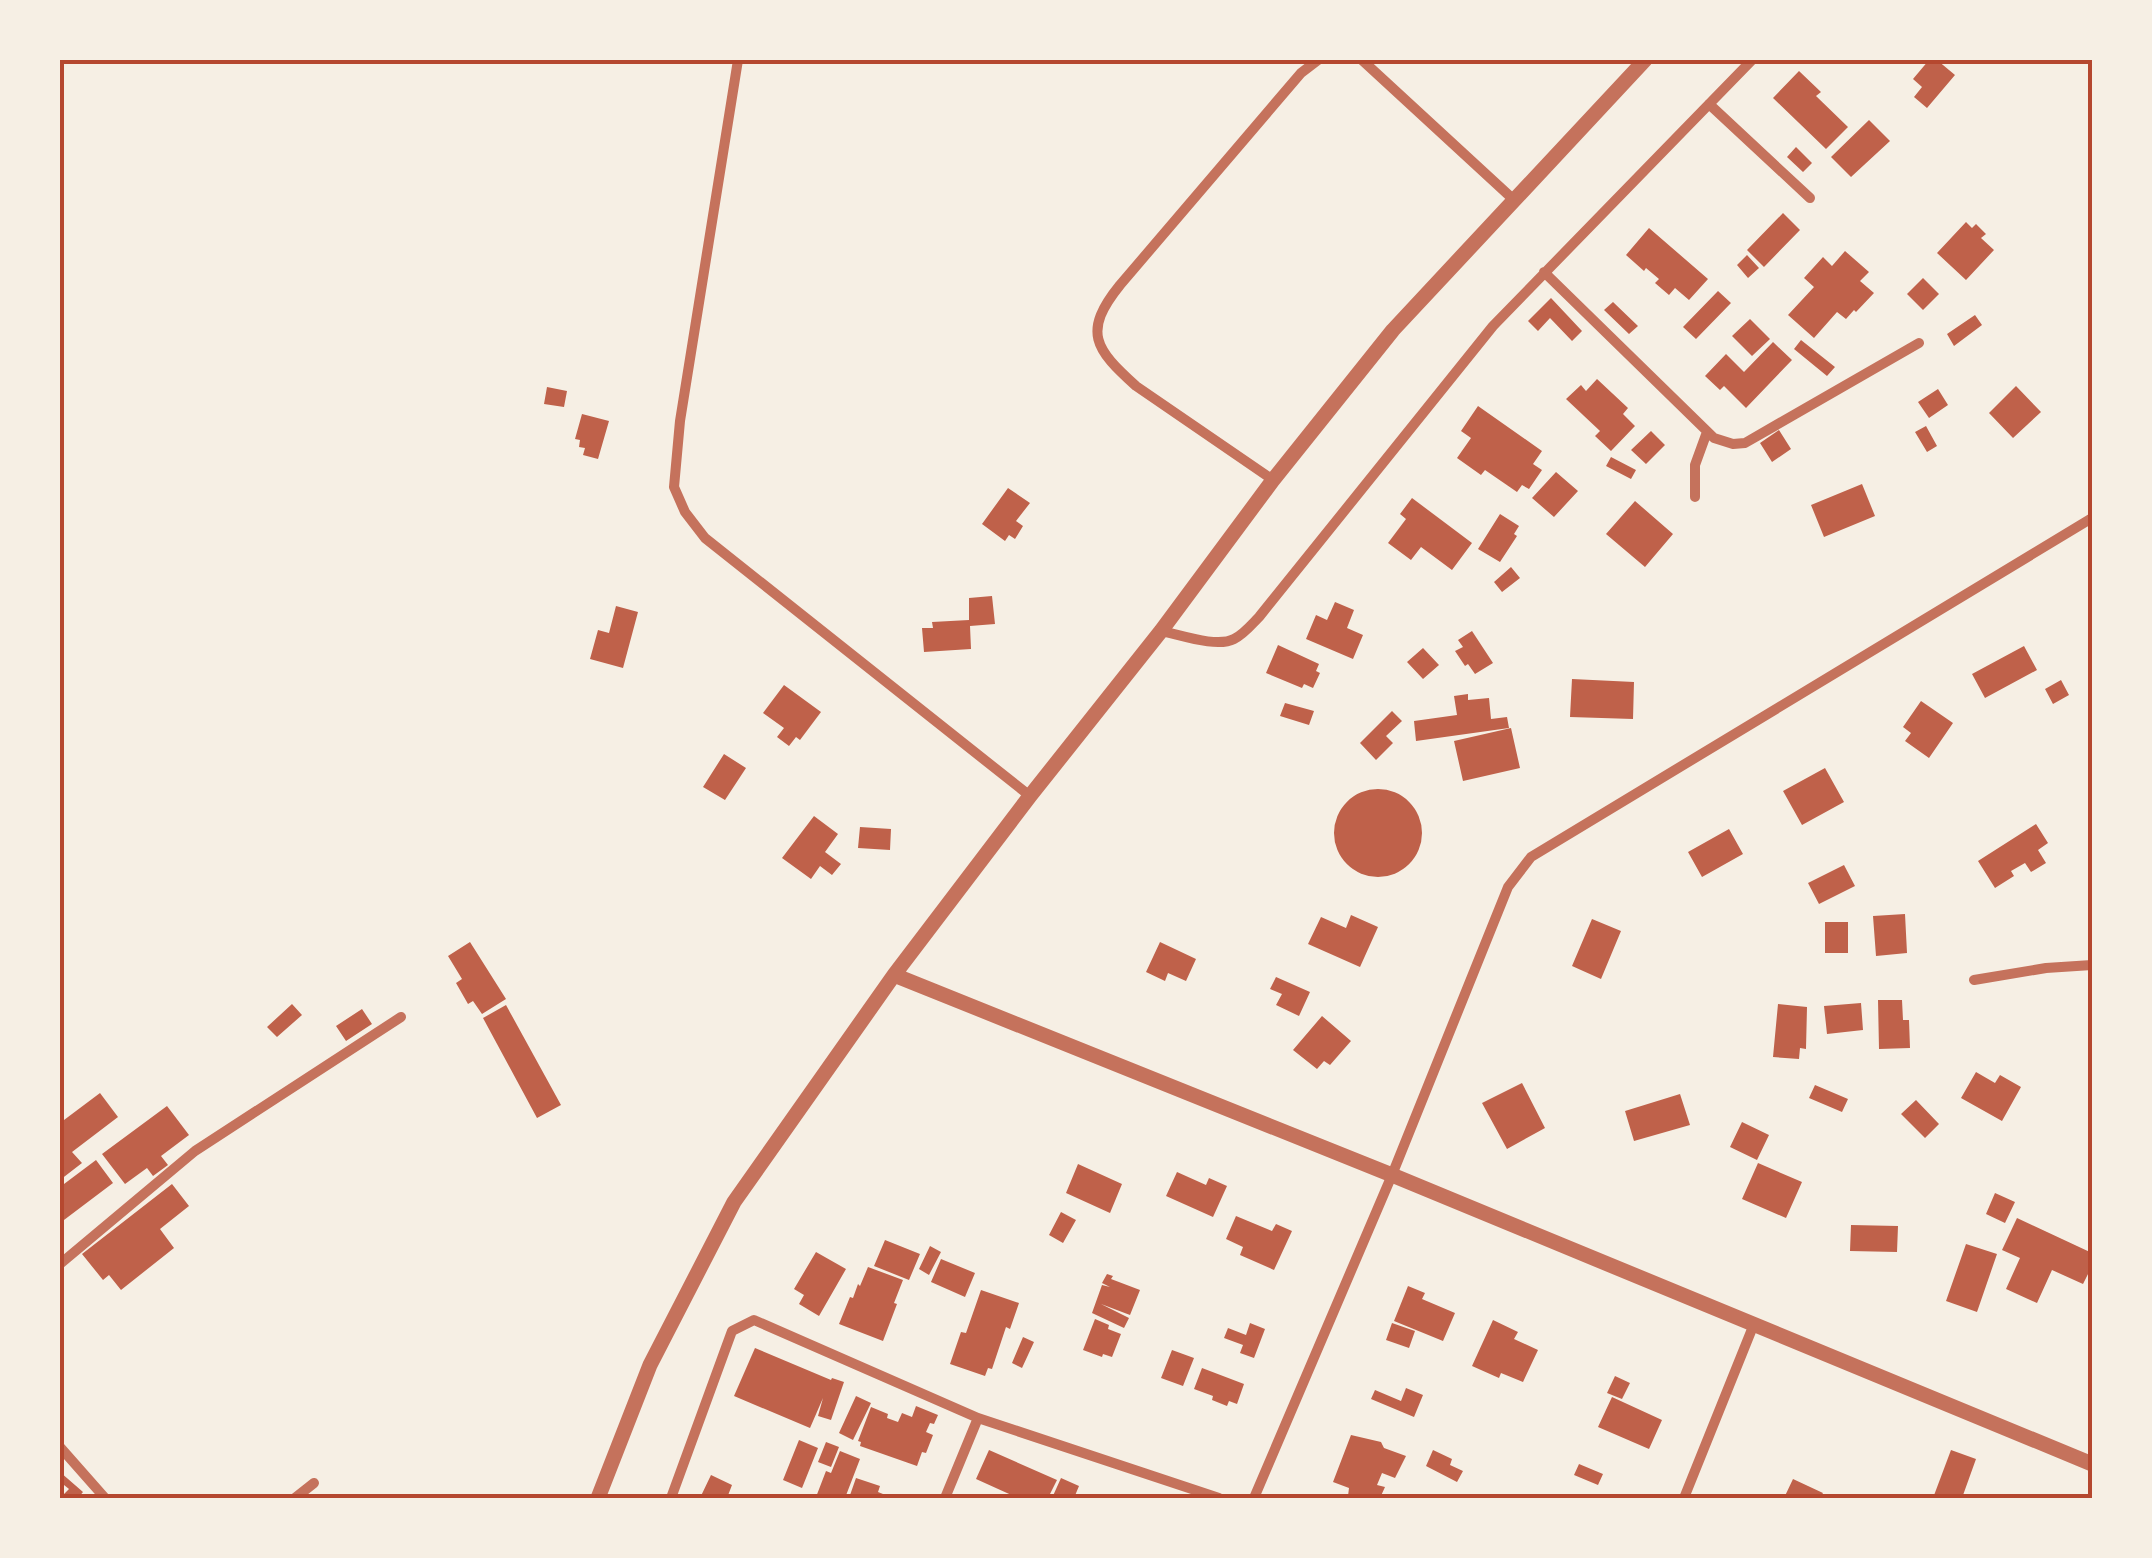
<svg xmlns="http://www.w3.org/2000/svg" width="2152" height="1558" viewBox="0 0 2152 1558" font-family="Bitter,serif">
  <rect width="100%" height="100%" fill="#f6efe4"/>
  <!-- building -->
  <path fill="#bf614a" d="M1929,60h8l18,15 -28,33 -13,-11 8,-10 -9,-8z
    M1799,71l22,21 -5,4 32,31 -22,22 -53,-51z
    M1869,120l21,21 -39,36 -20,-20z
    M1796,147l16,16 -9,9 -16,-15z
    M1783,213l17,17 -36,37 -17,-17z
    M1966,222l6,6 4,-4 10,10 -5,4 13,12 -28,30 -29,-27z
    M1649,228l59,51 -19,21 -14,-12 -6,7 -14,-12 4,-4 -13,-11 -2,3 -18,-16z
    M1845,251l24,21 -9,9 14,12 -18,19 -2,-2 -8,9 -9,-7 -23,26 -26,-23 26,-28 -10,-9 19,-21 9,9z
    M1747,255l12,13 -11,10 -11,-13z
    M1923,278l16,16 -16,16 -16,-16z
    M1718,291l13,12 -35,36 -13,-12z
    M1551,298l31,33 -10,10 -22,-23 -12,13 -10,-10z
    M1613,302l25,24 -9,8 -25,-24z
    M1975,315l7,10 -28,21 -7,-12z
    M1750,319l20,20 -18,17 -20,-20z
    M1801,340l34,27 -8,9 -33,-27z
    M1773,342l19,18 -46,48 -22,-22 -4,4 -15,-14 21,-22 18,18z
    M1597,379l31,29 -5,6 12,12 -24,25 -16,-15 5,-5 -34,-32 15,-14 5,6z
    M2016,386l25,26 -28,26 -24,-25z
    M547,387l20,4 -3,16 -20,-3z
    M1938,389l10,16 -19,13 -11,-16z
    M1478,406l64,45 -9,13 9,6 -13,19 -7,-4 -5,7 -32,-22 -4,5 -24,-17 14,-20 -10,-7z
    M582,414l27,7 -11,38 -15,-4 2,-7 -6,-1 1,-7 -5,-1z
    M1926,426l11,20 -10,6 -12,-20z
    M1779,430l12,19 -19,13 -12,-19z
    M1651,431l14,14 -19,19 -15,-14z
    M1611,457l25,13 -5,9 -25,-13z
    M1556,472l22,19 -24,26 -22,-19z
    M1862,484l13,32 -51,21 -13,-32z
    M1008,488l22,15 -14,18 7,5 -8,13 -6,-4 -4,6 -23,-17z
    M1412,498l60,45 -20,27 -31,-23 -10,13 -23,-17 18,-24 -6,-5z
    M1635,501l38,33 -28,33 -39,-33z
    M1500,514l19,12 -5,8 3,2 -17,26 -22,-13z
    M1511,567l9,11 -18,14 -8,-10z
    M992,596l3,28 -25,2 1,23 -47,3 -2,-24h11l-1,-6 37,-2v-22z
    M1335,602l19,8 -7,18 16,7 -10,24 -47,-20 10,-24 11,5z
    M616,606l22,6 -15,56 -33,-9 8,-29 11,3z
    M1472,631l21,32 -18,11 -7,-10 -3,2 -10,-15 8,-4 -5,-7z
    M1278,645l41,19 -3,7 4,2 -7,15 -9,-4 -2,4 -36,-15z
    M2024,646l13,24 -52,28 -13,-24z
    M1423,648l16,17 -16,14 -16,-17z
    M1572,679l62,3 -1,37 -63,-2z
    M2061,680l8,15 -16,9 -8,-15z
    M784,685l37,27 -21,28 -4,-3 -7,9 -12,-9 7,-9 -21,-15z
    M1468,694v6l21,-2 2,21 16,-2 2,11 -93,13 -2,-20 43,-6 -3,-19z
    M1921,701l32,22 -24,35 -24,-17 6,-8 -8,-6z
    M1285,703l29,8 -5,14 -29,-9z
    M1392,711l10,10 -16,15 7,7 -17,17 -16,-17z
    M1511,728l9,40 -57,13 -9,-40z
    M724,754l22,14 -21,32 -22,-13z
    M1825,768l19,34 -42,23 -19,-34z
    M1334 833a44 44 0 1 1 88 0a44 44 0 1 1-88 0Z
    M814,816l24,18 -13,18 16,12 -9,11 -12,-9 -9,13 -29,-21z
    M2036,824l12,19 -10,7 8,13 -15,9 -6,-9 -14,8 3,5 -19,12 -17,-27z
    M860,827l31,2 -1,21 -32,-2z
    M1729,829l14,25 -41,23 -14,-25z
    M1844,865l11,21 -36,18 -11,-21z
    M1905,914l2,39 -31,3 -3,-40z
    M1351,915l27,12 -18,40 -52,-23 13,-27 25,11z
    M1592,919l29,12 -20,48 -29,-13z
    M1825,922h23v31h-23z
    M470,942l36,57 -24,15 -9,-13 -5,3 -12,-21 6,-4 -14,-23z
    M1160,942l36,17 -10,22 -18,-8 -3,8 -19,-9z
    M1276,977l34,15 -11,24 -23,-11 6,-11 -12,-5z
    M1878,1000h24l1,20h6l1,28 -31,1z
    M1861,1003l2,27 -36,4 -3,-28z
    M292,1004l10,11 -25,22 -10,-10z
    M1778,1004l29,3 -1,42 -6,-1 -1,11 -26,-2z
    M506,1005l55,100 -24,13 -54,-100z
    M362,1009l10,15 -26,17 -10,-15z
    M1322,1016l29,25 -21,24 -6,-4 -7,8 -24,-19z
    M1976,1072l19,11 5,-8 21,12 -19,34 -41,-23z
    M1522,1083l23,45 -38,21 -25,-46z
    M1815,1085l33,14 -6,13 -33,-14z
    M100,1093l18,24 -46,35 10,11 -22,17v-57z
    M1680,1094l10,31 -56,16 -9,-30z
    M1916,1100l23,24 -14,14 -24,-24z
    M167,1106l22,29 -28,21 7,9 -15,11 -6,-8 -22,16 -23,-30z
    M1742,1122l27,13 -12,25 -27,-13z
    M96,1160l17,23 -53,40v-36z
    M1758,1163l44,19 -16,36 -44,-19z
    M1078,1164l44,20 -12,29 -44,-20z
    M1177,1172l29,13 3,-7 18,8 -14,31 -47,-21z
    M172,1184l17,22 -29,23 14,19 -53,42 -12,-15 -6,5 -21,-26z
    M1995,1193l20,9 -10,21 -19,-9z
    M1061,1212l15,8 -13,23 -14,-8z
    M1236,1216l36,15 4,-7 16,7 -18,39 -34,-15 3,-8 -17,-8z
    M2017,1218l75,35v13l-9,18 -31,-14 -15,33 -31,-14 14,-31 -18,-8z
    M1851,1225l47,1 -1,26 -47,-1z
    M885,1240l35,14 -11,26 -35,-14z
    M1966,1244l31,10 -20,58 -31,-11z
    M930,1246l11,6 -12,23 -10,-6z
    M816,1252l30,17 -27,47 -20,-12 5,-9 -10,-6z
    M941,1259l34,14 -10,24 -34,-15z
    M868,1267l35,13 -9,23 3,1 -14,37 -44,-17 11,-27 3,1 5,-14 2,2z
    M1107,1274l6,2 -2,3 29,11 -10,25 -29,-11 28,14 -5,10 -32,-15 10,-28 8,2 -8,-4z
    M1408,1286l17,7 -3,6 33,14 -12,28 -49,-20z
    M981,1290l38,13 -9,26 -4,-2 -14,42 -4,-1 -3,8 -35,-12 11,-32 5,1z
    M1095,1319l14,6 -1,4 13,5 -9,23 -9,-3 -1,3 -19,-7z
    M1493,1320l25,12 -4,7 24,11 -15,32 -22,-9 -2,5 -27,-12z
    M1250,1323l15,6 -11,29 -14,-5 3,-8 -19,-7 4,-10 18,7z
    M1392,1323l23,8 -6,17 -23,-8z
    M1023,1337l11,5 -12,26 -10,-5z
    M755,1348l76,32 1,-2 12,4 -13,38 -13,-4 5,-18 -13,30 -76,-32z
    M1172,1350l22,8 -11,28 -22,-8z
    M1202,1368l42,16 -7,20 -8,-3 -2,5 -15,-6 1,-4 -19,-7z
    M1615,1376l15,7 -8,16 -15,-6z
    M1406,1388l17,7 -9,22 -43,-18 4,-9 26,11z
    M856,1396l15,7 -18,37 -14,-7z
    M1612,1397l50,23 -13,29 -51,-22z
    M916,1406l22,9 -4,9 -4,-1 -4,9 7,3 -7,18 -4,-1 -5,14 -57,-20 1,-4 -3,-1 13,-34 17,7 -1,4 11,4 4,-9 10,4z
    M1351,1435l30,7 3,6 22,8 -11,22 -13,-5 -5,12 8,2 -5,11h-25l-7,-2 1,-8 -16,-6z
    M799,1440l19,8 -16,40 -19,-8z
    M826,1442l13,5 -8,20 -13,-5z
    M989,1450l68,30 -9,18h-30l-42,-19z
    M1433,1450l19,9 -2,6 13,6 -6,11 -31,-16z
    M1951,1450l25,9 -14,39h-29z
    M840,1451l20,8 -15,39 -29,-1 10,-26 5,2z
    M1579,1464l24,10 -5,11 -24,-10z
    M60,1472l23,20 -5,6h-12l-3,-3 6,-6 -5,-4 -4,5z
    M711,1475l21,10 -5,13h-27z
    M856,1478l24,8 -2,6 15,6h-44z
    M1061,1478l18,8 -5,12h-22z
    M1793,1479l30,14 -3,5h-36z"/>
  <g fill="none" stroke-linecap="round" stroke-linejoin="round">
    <!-- minor -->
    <path stroke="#c5725c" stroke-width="10" d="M738,60l-58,361 -6,66 11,25 20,26 325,258
      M1362,60l152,140
      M1709,104l101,94
      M1544,272l170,166 19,6 12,-1 174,-100
      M1273,480l-137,-94c-41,-37 -54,-54 -16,-101l181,-212 17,-13
      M1695,497v-32l12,-33
      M1161,631c20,4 56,17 73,8 10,-5 18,-15 25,-22l234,-291 259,-266
      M1974,980l72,-12 46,-3
      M60,1264l135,-113 206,-134
      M60,1447l45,51
      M295,1498l19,-15
      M671,1498l61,-167 22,-11 224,98 241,80
      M945,1498l33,-80
      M1254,1498l138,-323 116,-288 23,-30 561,-339
      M1684,1498l70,-174"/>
    <!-- tertiary -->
    <path stroke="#c5725c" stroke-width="15" d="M894,975l498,200 700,289
      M598,1498l52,-133 84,-163 160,-227 136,-179 131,-165 112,-151 120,-150 252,-270"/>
  </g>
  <!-- border -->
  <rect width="2152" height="1558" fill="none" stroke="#f6efe4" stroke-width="125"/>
  <rect x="62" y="62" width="2028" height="1434" fill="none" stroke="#b5482f" stroke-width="4"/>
</svg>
